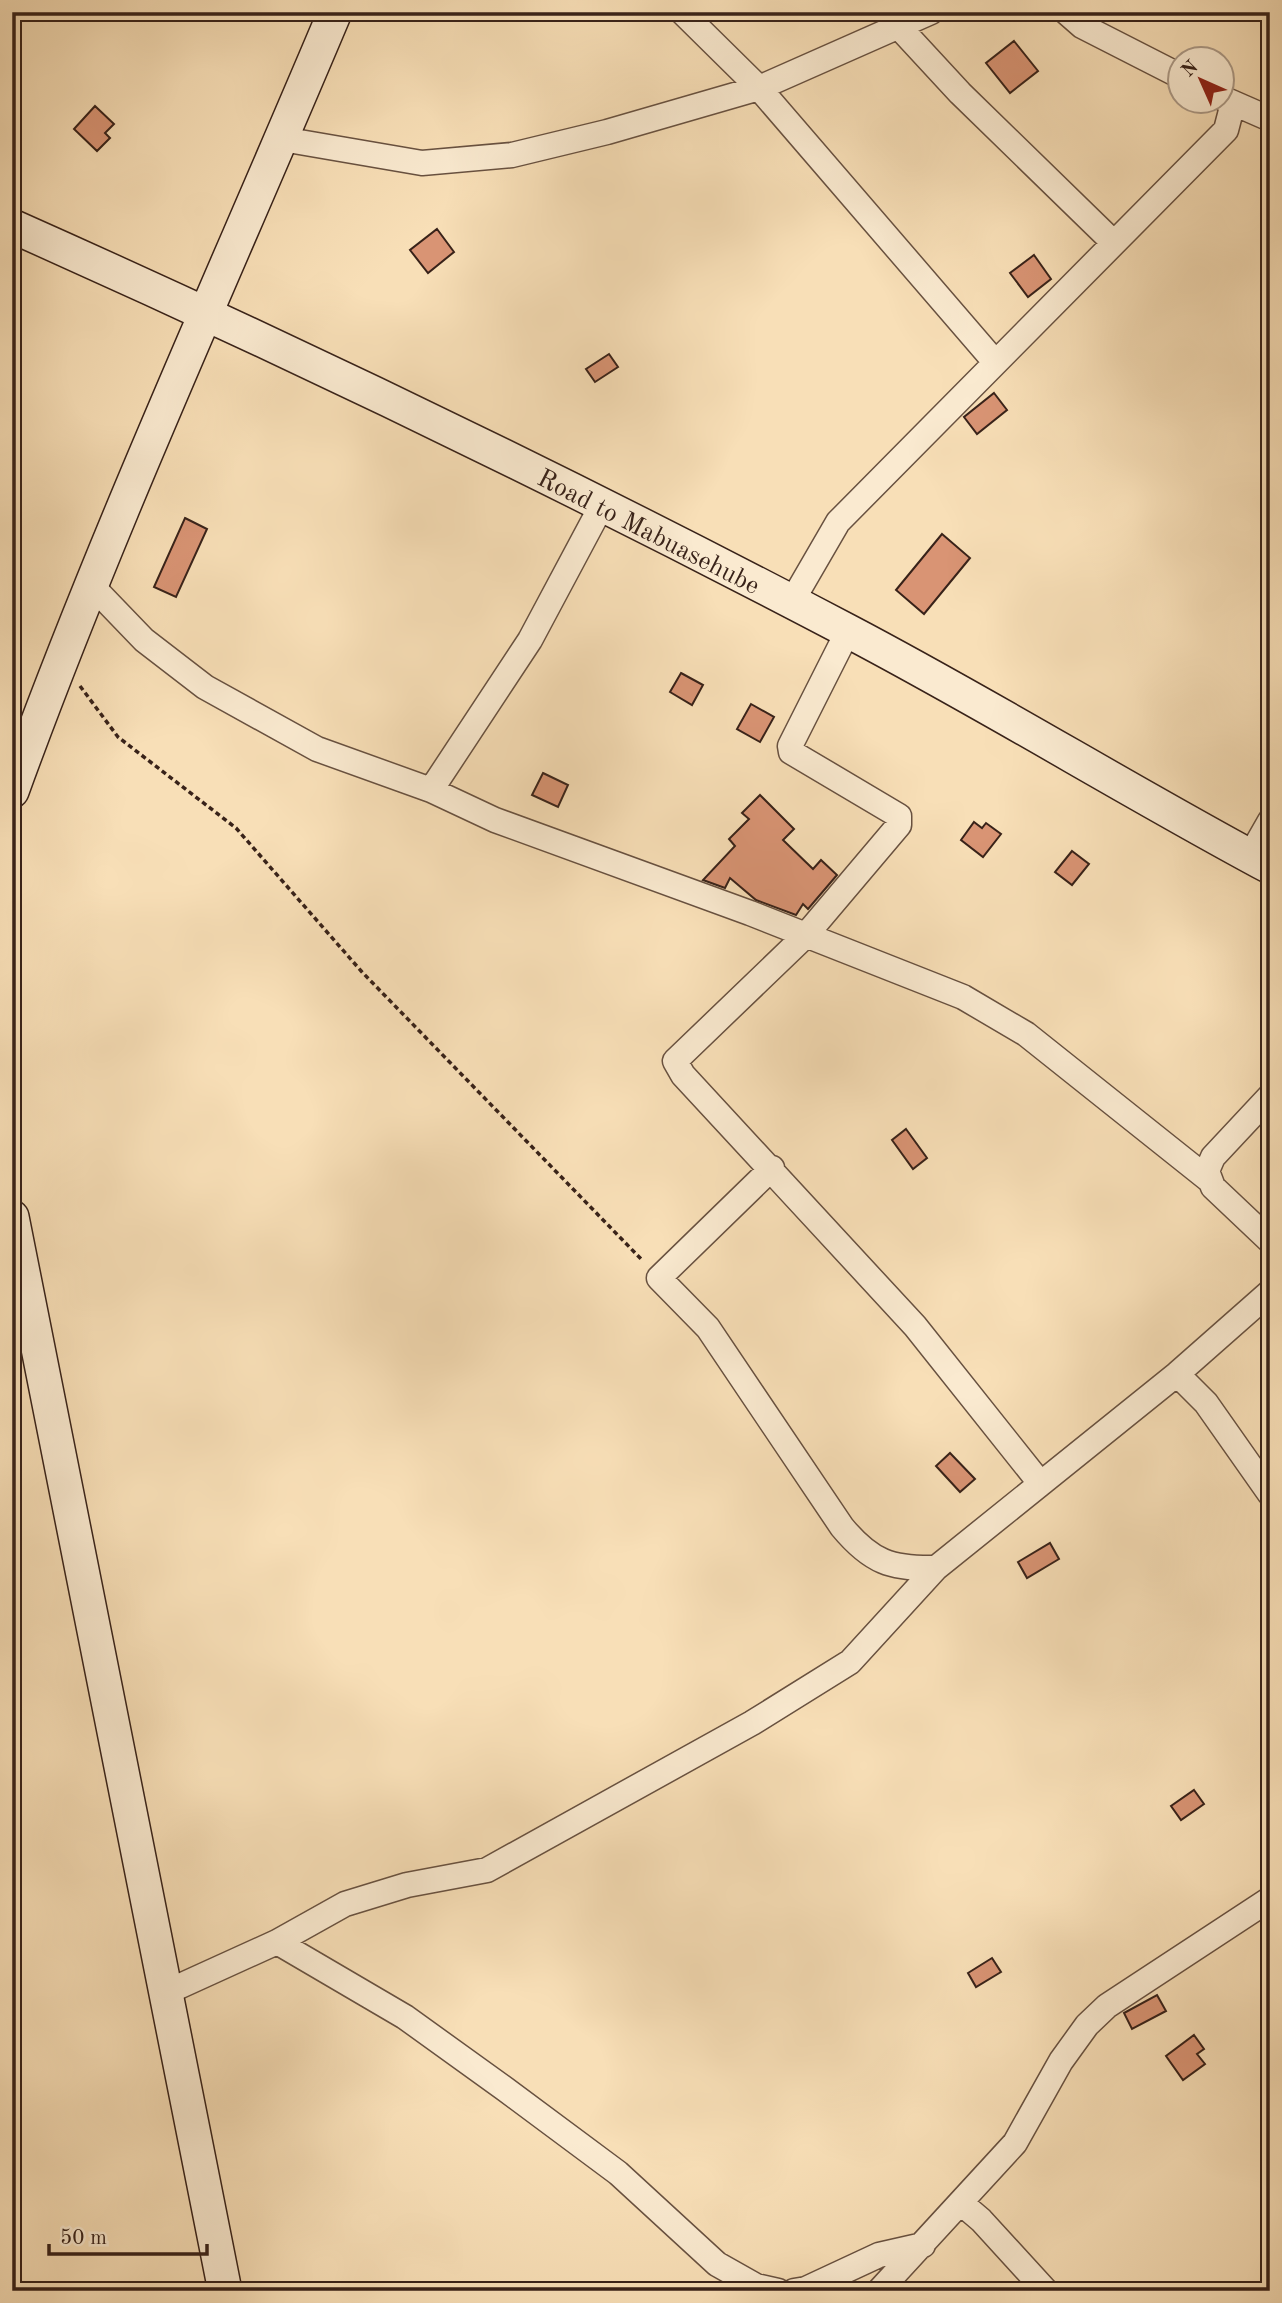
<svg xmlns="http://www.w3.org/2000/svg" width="1282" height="2303" viewBox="0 0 1282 2303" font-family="'Old Standard TT',serif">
  <rect width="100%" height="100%" fill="#f8dfb7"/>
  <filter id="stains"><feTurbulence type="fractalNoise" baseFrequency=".00286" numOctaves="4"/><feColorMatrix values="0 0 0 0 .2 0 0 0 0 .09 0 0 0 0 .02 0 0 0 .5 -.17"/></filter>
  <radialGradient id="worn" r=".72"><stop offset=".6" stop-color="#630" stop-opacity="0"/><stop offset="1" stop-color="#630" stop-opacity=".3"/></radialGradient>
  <!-- building -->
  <path fill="#d99474" stroke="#382219" stroke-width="2" d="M1014,41l24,30 -28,22 -24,-30z
    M95,106l19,18 -9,9 5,5 -13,13 -23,-22z
    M437,229l17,23 -26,21 -18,-23z
    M1034,255l17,24 -23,18 -18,-24z
    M609,354l9,13 -23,15 -9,-13z
    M994,393l13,17 -30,24 -13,-17z
    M185,518l22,11 -31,68 -22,-10z
    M942,534l28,24 -46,56 -28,-24z
    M681,673l22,12 -11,20 -22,-13z
    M751,704l23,13 -14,25 -23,-13z
    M543,773l25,12 -10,22 -26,-12z
    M760,795l34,34 -11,11 30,29 8,-9 16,15 -29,34 -5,-5 -7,11 -40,-15 -26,-22 -5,10 -22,-8 32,-34 -6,-7 20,-20 -7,-6z
    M974,822l8,6 4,-5 15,11 -18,23 -22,-17z
    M1072,851l17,13 -17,21 -17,-13z
    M906,1129l21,29 -14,11 -21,-29z
    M950,1453l25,26 -15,13 -24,-26z
    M1050,1543l9,16 -32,19 -9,-16z
    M1194,1790l10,14 -23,16 -10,-14z
    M992,1958l9,14 -25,15 -8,-14z
    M1157,1995l9,16 -34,18 -8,-16z
    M1194,2035l10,14 -7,5 8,10 -22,16 -17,-24z"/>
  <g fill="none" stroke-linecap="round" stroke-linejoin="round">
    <!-- street casing -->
    <g stroke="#685140" stroke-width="27">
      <path id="street" d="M682,12l77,76 236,274
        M1066,12l16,14 98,50
        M899,27l61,66 154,150
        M1222,98l48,21
        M282,139l140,24 90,-8 95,-23 152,-44 172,-76
        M92,586l52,54 61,47 112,62 114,41 64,30 255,93 213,84 63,37 182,145
        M791,603l47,-81 388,-392 7,-27
        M848,631l-58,115 1,6 108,64v9l-93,110 -131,126 8,14 232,251 125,157
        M431,790l99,-150 72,-135
        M1250,856l20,-35
        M1270,1096l-57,61 -6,14 6,16 57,54
        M772,1168l-113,110 49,50 134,199c29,35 49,42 94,41l241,-194 93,-82
        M1177,1374l29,29 64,91
        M277,1942l128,75 100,72 113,84 99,91 39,22 22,5
        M167,1992l110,-50 68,-38 62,-19 80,-15 265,-147 98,-61 86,-94
        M961,2203l20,17 65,71
        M794,2291l12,-2 73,-34 44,-10
        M879,2291l136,-148 46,-82 26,-36 20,-19 163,-107"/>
    </g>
    <!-- secondary casing -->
    <g stroke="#382219" stroke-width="36">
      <path id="secondary" d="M12,226c283,126 562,261 836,405 143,75 280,160 422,236
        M12,791c96,-264 214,-520 323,-779
        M12,1217l213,1074"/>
    </g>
    <!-- path -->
    <path stroke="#382219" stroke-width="3.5" stroke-dasharray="5 3.5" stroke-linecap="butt" d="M80,686l38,51 118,91 126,144 281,289"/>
    <!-- street -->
    <use href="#street" stroke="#faead0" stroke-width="24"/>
    <!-- secondary -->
    <use href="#secondary" stroke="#faead0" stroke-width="33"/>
  </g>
  <g text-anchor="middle" stroke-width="7" stroke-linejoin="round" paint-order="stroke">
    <!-- street labels -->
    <g font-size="26" fill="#382219" stroke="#faead0">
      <text transform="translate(649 531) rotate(27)" y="9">Road to Mabuasehube</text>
    </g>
  </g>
  <!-- margin -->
  <rect width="1282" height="2303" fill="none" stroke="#f8dfb7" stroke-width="42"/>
  <rect x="14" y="14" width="1254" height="2275" fill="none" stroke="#382219" stroke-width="3.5"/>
  <rect x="21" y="21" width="1240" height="2261" fill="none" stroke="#382219" stroke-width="2"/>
  <!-- north arrow -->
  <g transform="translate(1201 80) rotate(315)"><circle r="33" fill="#faead0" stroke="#ac9a87" stroke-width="2"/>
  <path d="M0-5L12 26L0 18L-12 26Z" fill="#8f2418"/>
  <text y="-10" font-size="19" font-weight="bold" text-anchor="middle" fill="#382219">N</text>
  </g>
  <!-- scale -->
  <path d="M49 2244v10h158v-10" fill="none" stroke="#382219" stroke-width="3.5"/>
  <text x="60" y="2244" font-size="21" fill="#382219" stroke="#faead0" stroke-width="5" paint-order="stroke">50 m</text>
  <rect width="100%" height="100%" filter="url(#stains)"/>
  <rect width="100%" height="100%" fill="url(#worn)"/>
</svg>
